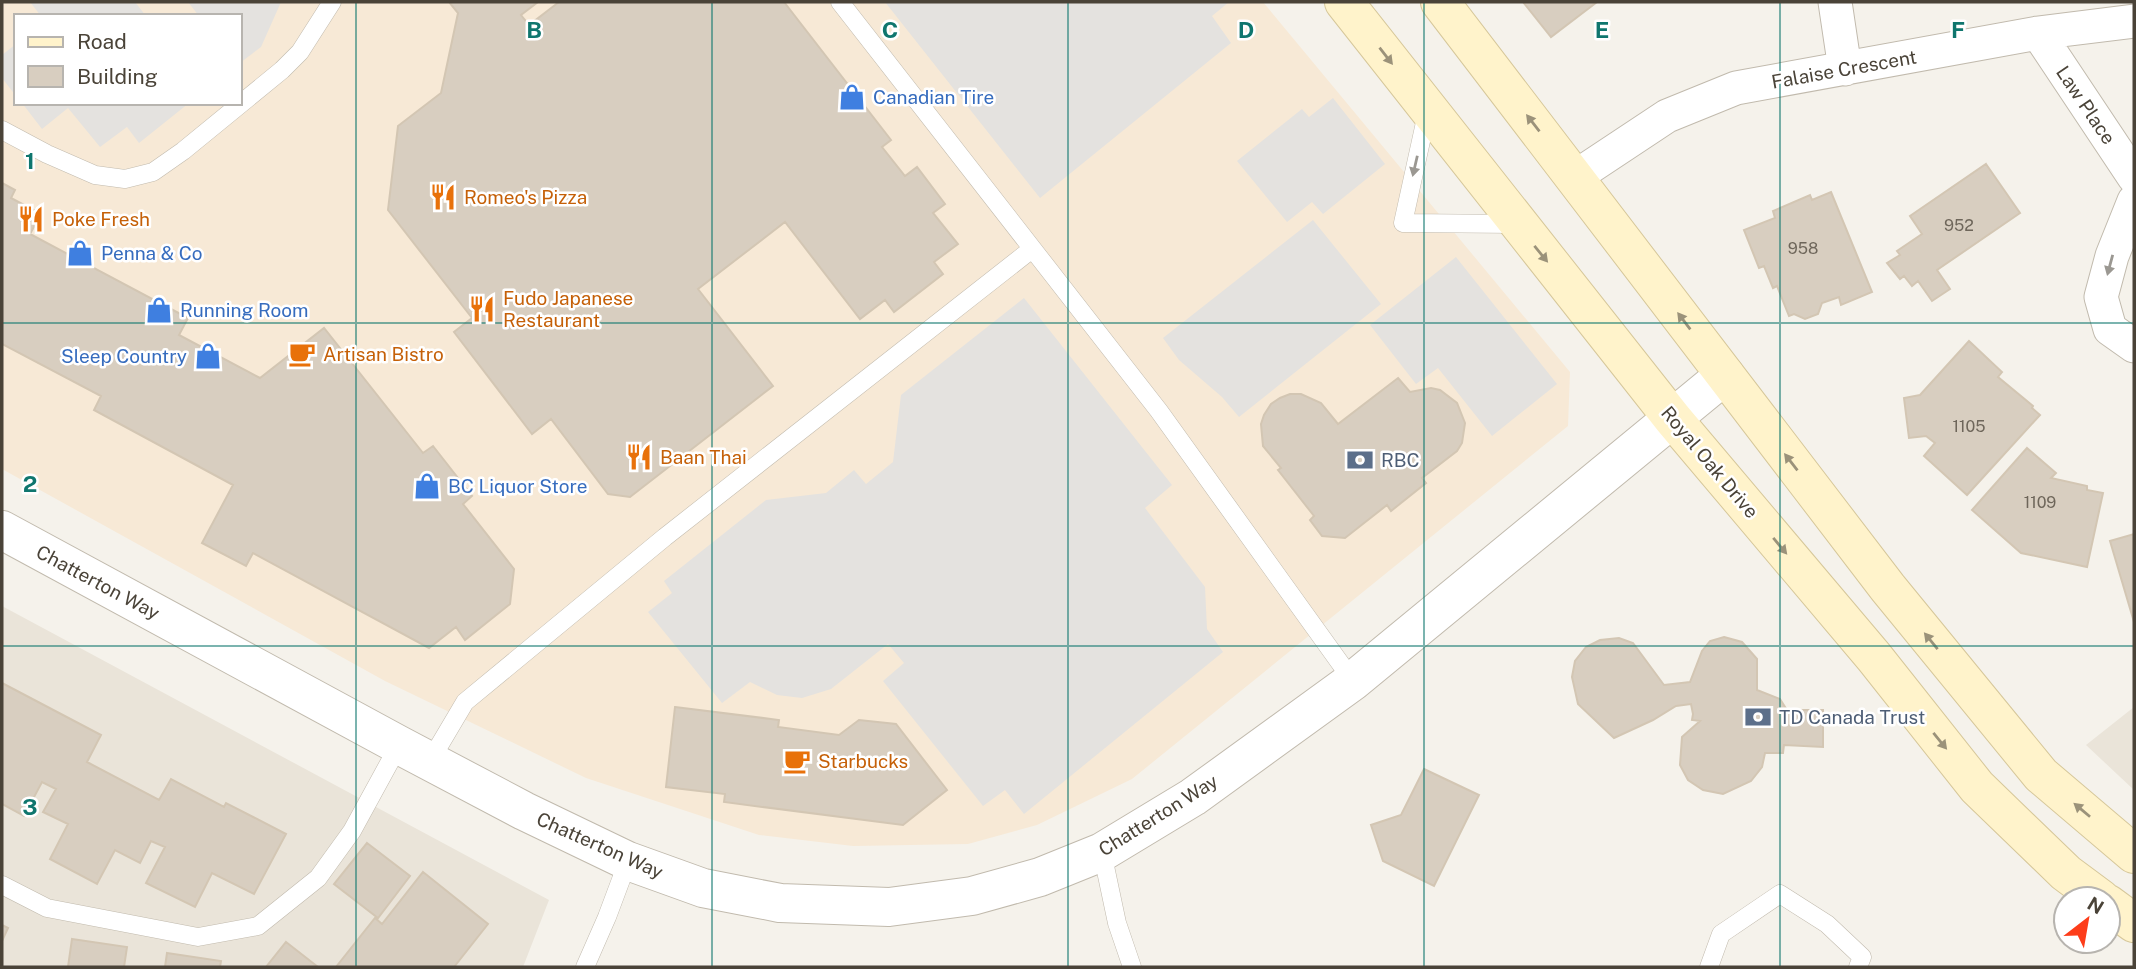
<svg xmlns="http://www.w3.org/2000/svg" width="2136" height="969" viewBox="0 0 2136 969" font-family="'Public Sans',sans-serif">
  <rect width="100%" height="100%" fill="#f5f2eb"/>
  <!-- residential -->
  <path fill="#eae4d9" d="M2,606l547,294 -26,67h-521z
    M2134,707v83l-48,-45z"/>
  <!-- commercial -->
  <path fill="#f7e9d6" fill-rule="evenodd" d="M2,2h1261l307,370 -2,54 -436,353 -95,46 -69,19 -115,2 -94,-11 -173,-57 -201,-97 -383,-212zM16,16h224v87h-224z"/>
  <!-- parking -->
  <path fill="#e4e2df" d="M30,2h105l11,14h-105z
    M188,2h93l-20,45 -21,16v-47h-41z
    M885,2h344l-17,14 19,27 -191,155z
    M16,44v52l-14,-18v-23z
    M1333,98l52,66 -62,50 -11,-12 -25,20 -50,-61 65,-52 7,8z
    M22,103h167l-50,40 -12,-16 -27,20 -32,-39 -26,21z
    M1313,220l68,84 -142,113 -17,-20 -43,-37 -16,-22z
    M1456,257l101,127 -65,52 -54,-68 -22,16 -46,-59z
    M1024,298l148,187 -27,23 60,79 2,42 16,23 -199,162 -19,-24 -22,16 -100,-125 21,-18 -16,-19 -57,45 -29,9 -25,-3 -27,-13 -28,21 -74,-91 24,-19 -8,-12 102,-81 60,-7 28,-23 12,14 27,-22 8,-67z"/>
  <!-- building -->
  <path fill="#d8cec0" stroke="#d3c6b3" stroke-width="2" d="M449,2h89l-17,13 8,10 30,-23h225l107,138 -9,7 23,29 12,-9 28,37 -12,9 25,31 -24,18 9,12 -49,38 -9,-12 -25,19 -75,-97 -87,67 75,97 -143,111 -22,-3 -57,-75 -19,15 -78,-102 18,-14 -84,-108 10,-84 43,-33 17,-80z
    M1523,2h74l-46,35z
    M1986,164l34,49 -83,57 13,19 -18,12 -14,-20 -6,5 -8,-10 -4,3 -13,-16 13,-8 -3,-4 25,-17 -12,-18z
    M2,183l13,7 -4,8 30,16 -11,20 158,84 -9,17 81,43 64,-50 99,125 10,-7 39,50 -9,8 51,65 -4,35 -45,36 -9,-13 -27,21 -176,-95 -7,13 -44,-23 31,-58 -139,-75 7,-14 -99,-52z
    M1831,192l41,100 -31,13 -2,-8 -17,6 -4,11 -13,5 -11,-5 -5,2 -12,-30 -4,2 -9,-22 -5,2 -15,-38 31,-12 -2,-7 37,-16 2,5z
    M1969,341l33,31 -4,5 35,29 -1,2 8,7 -73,80 -43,-39 11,-13 -9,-7 -17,2 -5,-40 16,-3z
    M1398,378l12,14 21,-4 9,2 17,13 8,20 -3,20 -5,8 -35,27 4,5 -35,28 -4,-6 -42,33 -23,-2 -12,-16 4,-4 -36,-46 3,-2 -18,-22 -2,-22 3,-9 7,-11 9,-6 10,-4h11l20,9 17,21z
    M2027,448l29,25 -5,5 36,8v4l16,3 -16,74 -66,-14 -49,-43z
    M2134,534v88l-24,-81z
    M1724,637l18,5 15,17v31l23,9 7,11h36v37l-39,-2 -1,8h-18l-3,14 -11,14 -28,13 -20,-4 -15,-10 -8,-15 2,-28 18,-16 -8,-1 1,-6 -2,-10 -15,2 -23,14 -39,18 -36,-34 -6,-27 3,-16 11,-14 14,-7 19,-2 14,5 31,42 26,-3 12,-31 8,-10z
    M2,683l99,52 -14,27 72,38 12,-21 53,28 2,-4 60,31 -32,60 -42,-21 -17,34 -49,-24 19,-36 -14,-6 -11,22 -25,-13 -18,34 -47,-25 18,-35 -25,-12 13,-23 -14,-7 -18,34 -22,-12z
    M675,707l104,13 -1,7 61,8 20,-15 37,4 51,66 -44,35 -179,-23 1,-8 -59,-7z
    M1424,769l55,26 -45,91 -51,-25 -12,-36 30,-10z
    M367,843l43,33 -32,42 -44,-34z
    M423,872l65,52 -34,43h-118l39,-49 7,6z
    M2,925l6,3 -6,13z
    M72,939l55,8 -3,20h-56z
    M286,942l32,25h-52z
    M167,953l54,8 -1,6h-55z"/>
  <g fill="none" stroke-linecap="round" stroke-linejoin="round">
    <!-- service casing -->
    <g stroke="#c1baad" stroke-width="19">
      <path id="service" d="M840,2l319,409 194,270
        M1428,109l-25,114 114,1
        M2,130l45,24 48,21 30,4 28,-7 30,-21 99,-81 18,-18 32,-50
        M430,761l35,-59 200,-165 367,-288
        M1102,852l15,71 15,44
        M2,885l45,23 151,29 60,-11 60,-48 34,-47 47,-86
        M585,967l22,-50 21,-56
        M1709,967l12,-33 59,-40 47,30 35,33 -4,10"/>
    </g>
    <!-- minor casing -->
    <g stroke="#c1baad" stroke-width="35">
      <path id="minor" d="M1835,2l10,67
        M2038,33l96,144
        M1575,177l92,-61 69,-28 302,-55 96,-12
        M2134,201l-22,55 -11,41 9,32 24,17"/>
    </g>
    <!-- tertiary casing -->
    <g stroke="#c1baad" stroke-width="40">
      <path id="tertiary" d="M2,530l397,215 125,66 104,50 75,27 77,15 109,4 83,-11 68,-19 62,-25 91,-55 160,-116 372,-306"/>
    </g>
    <!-- secondary casing -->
    <g stroke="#d6c79a" stroke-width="40">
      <path id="secondary" d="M1344,2l329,417 201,238 103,130 89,86 35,26
        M1440,2l448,586 153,187 93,79
        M2108,904l26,19"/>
    </g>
    <!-- service -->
    <use href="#service" stroke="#fff" stroke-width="18"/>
    <!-- minor -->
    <use href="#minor" stroke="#fff" stroke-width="33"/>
    <!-- tertiary -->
    <use href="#tertiary" stroke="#fff" stroke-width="38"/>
    <!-- secondary -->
    <use href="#secondary" stroke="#fff3cb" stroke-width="38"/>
  </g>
  <!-- one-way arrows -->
  <defs><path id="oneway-solid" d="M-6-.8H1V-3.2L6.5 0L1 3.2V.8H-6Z" transform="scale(1.75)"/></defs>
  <g fill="#9b927a">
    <use href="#oneway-solid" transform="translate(1386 56) rotate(52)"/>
    <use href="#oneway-solid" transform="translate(1533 123) rotate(-128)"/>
    <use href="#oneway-solid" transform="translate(1541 254) rotate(51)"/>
    <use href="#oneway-solid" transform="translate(1684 321) rotate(-127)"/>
    <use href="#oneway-solid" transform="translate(1791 462) rotate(-128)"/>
    <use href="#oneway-solid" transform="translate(1780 546) rotate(50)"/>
    <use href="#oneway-solid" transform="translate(1931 641) rotate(-129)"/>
    <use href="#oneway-solid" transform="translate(1940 741) rotate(51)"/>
    <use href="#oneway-solid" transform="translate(2082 810) rotate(-140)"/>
  </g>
  <g fill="#9b9892">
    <use href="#oneway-solid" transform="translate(1415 166) rotate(103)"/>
    <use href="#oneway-solid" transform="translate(2110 265) rotate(105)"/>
  </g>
  <!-- grid -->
  <path fill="none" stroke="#0f766e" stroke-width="2" stroke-opacity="0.55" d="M356,2v965M712,2v965M1068,2v965M1424,2v965M1780,2v965M2,323h2132M2,646h2132"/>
  <!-- icons -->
  <defs>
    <g id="shop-bare" transform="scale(2.1)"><path d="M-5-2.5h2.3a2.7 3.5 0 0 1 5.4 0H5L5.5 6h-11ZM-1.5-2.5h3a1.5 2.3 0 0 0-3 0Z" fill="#3f7fe0" stroke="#fff" stroke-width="2.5" paint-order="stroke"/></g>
    <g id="restaurant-bare" transform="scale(2.1)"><path d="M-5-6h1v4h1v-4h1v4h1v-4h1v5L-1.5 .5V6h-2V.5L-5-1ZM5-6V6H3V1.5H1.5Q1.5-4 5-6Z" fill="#e8710a" stroke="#fff" stroke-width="2.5" paint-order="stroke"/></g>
    <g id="cafe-bare" transform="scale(2.1)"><path d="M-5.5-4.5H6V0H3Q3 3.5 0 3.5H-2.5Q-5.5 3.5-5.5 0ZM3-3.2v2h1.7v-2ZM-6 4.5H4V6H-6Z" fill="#e8710a" stroke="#fff" stroke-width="2.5" paint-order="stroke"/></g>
    <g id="bank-bare" transform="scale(2.1)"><path d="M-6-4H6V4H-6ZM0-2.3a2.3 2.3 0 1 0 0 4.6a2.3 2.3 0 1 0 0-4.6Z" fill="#5c6f8a" stroke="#fff" stroke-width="2.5" paint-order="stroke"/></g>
  </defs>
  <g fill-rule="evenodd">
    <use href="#shop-bare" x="852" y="97"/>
    <use href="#restaurant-bare" x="443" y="197"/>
    <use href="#restaurant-bare" x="31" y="219"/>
    <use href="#shop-bare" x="80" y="253"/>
    <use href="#restaurant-bare" x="482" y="309"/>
    <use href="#shop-bare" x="159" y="310"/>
    <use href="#cafe-bare" x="302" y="354"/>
    <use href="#shop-bare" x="208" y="356"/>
    <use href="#restaurant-bare" x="639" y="457"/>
    <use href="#bank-bare" x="1360" y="460"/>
    <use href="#shop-bare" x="427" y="486"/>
    <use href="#bank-bare" x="1758" y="717"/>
    <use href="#cafe-bare" x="797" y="761"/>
  </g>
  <g text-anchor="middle" stroke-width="5" stroke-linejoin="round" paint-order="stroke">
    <!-- number labels -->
    <g font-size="16" fill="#6e665a">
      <text x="1959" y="231">952</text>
      <text x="1803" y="254">958</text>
      <text x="1969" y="432">1105</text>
      <text x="2040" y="508">1109</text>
    </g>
    <!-- street labels -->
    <g font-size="19" fill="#4a4338" stroke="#fff">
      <text transform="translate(1844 69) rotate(-10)" y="7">Falaise Crescent</text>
      <text transform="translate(2086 105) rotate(56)" y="7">Law Place</text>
      <text transform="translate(1710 462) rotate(50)" y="7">Royal Oak Drive</text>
      <text transform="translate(98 582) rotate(28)" y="7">Chatterton Way</text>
      <text transform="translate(1158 815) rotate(-32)" y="7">Chatterton Way</text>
      <text transform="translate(600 845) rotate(24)" y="7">Chatterton Way</text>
    </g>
    <!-- shop labels -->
    <g font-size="19" fill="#366cbe" stroke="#fff" text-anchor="start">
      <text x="873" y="104">Canadian Tire</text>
      <text x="101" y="260">Penna &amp; Co</text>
      <text x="180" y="317">Running Room</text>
      <text x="187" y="363" text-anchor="end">Sleep Country</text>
      <text x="448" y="493">BC Liquor Store</text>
    </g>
    <!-- food labels -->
    <g font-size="19" fill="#c56008" stroke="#fff" text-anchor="start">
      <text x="464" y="204">Romeo's Pizza</text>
      <text x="52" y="226">Poke Fresh</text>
      <text x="503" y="305">Fudo Japanese<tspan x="503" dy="22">Restaurant</tspan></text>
      <text x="323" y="361">Artisan Bistro</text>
      <text x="660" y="464">Baan Thai</text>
      <text x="818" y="768">Starbucks</text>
    </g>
    <!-- service labels -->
    <g font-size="19" fill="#4e5e75" stroke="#fff" text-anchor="start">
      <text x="1381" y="467">RBC</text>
      <text x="1779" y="724">TD Canada Trust</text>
    </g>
  </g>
  <g font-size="23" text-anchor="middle" font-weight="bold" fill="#0f766e" stroke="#fff" stroke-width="5" stroke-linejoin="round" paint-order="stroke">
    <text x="534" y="38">B</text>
    <text x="890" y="38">C</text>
    <text x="1246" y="38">D</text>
    <text x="1602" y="38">E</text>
    <text x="1958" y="38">F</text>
    <text x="30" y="169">1</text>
    <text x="30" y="492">2</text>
    <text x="30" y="815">3</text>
  </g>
  <!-- border -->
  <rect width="2136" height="969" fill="none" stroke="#4a4338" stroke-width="7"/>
  <!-- legend -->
  <rect x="14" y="14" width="228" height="91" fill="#ffffff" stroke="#b7b4af" stroke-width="2"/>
  <rect x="28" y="37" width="35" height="10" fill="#fff3cb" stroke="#b7b4af" stroke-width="2"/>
  <text x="77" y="49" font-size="21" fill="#4a4338">Road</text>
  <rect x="28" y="66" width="35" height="21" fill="#d8cec0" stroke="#b7b4af" stroke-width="2"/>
  <text x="77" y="84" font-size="21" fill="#4a4338">Building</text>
  <!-- north arrow -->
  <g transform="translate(2087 920) rotate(31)"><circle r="33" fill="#ffffff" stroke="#b7b4af" stroke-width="2"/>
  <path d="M0-5L12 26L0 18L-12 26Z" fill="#fd3d1a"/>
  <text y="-10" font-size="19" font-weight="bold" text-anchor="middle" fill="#4a4338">N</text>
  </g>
</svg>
